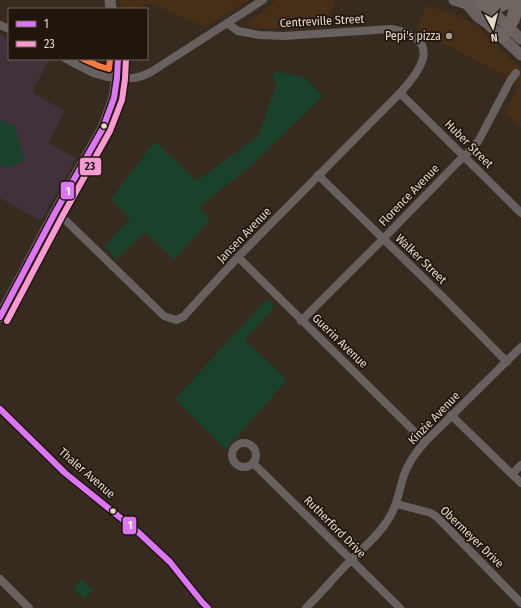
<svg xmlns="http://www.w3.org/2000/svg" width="521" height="608" viewBox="0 0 521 608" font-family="'Fira Sans Condensed',sans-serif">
  <rect width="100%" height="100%" fill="#372b20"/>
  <!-- built -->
  <path fill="#472e16" d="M120,0h129l-43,27 -55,-23 -18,5h-12z
    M276,0h59l-9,26 -55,3 -22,-2 -2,-3 2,-3 15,-10z
    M426,5l27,9 26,13 42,43v58l-16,-17 12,-23 -12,-13 -88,-45z"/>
  <!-- education -->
  <path fill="#40313b" d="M0,34l9,5v20h38l2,1 -17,32 32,19 -16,32 28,15 -35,63 -41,-23z"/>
  <!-- green -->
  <path fill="#1a412b" d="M275,71l30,6 18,19 -71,69 -53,42 11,13 -36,40 -29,-28 -28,27 -13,-13 26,-27 -19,-20 44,-58 42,40 61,-45 19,-53 -5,-4z
    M3,120l12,7 10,33 -19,8 -6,-3v-43z
    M267,299l8,7 -30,34 42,40 -48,54 2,2 -10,5 -5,9 -51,-51z
    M81,579l12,11 -8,9 -12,-11z"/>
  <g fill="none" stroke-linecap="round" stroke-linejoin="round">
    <!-- minor -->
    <path stroke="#676160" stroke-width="8" d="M0,25l9,4
      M66,59l27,14 14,4 27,1 8,-2 9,-4 112,-72
      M400,93l121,120
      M318,175l127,124 62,63
      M56,211l108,105 12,4 7,-3 55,-60 162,-164c25,-27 41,-55 -9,-64l-107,7 -25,-1 -21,-4 -11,-8
      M238,257l187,185
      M301,321l82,-82 75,-77 13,-12 8,-10 31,-59 6,-8
      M0,409l65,64 73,59 32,30 32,40 6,6
      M451,415l70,68
      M232 455a12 12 0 1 1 24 0a12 12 0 1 1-24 0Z
      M253,463l147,145
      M512,474l9,-9
      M397,504l34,9 6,4 84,86
      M0,579l29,29
      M306,608c16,-16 30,-33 46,-49 13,-13 28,-25 37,-41 8,-12 10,-26 14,-40 4,-14 12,-25 22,-36l96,-95"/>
    <!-- secondary -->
    <path stroke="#6a6260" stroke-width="11" d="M110,0l1,9
      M454,0l13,4 16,2 14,10 24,23
      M467,4l11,13 9,6 34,32
      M0,317l56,-106 47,-83 11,-30 3,-20 1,-19"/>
    <!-- motorway -->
    <path stroke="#6f6561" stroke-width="14" d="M483,6c12,1 17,1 27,-6
      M502,36l11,-17 5,-19"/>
    <!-- bus-1 casing -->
    <g stroke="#20160d" stroke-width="9">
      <path id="bus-1" d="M0,317l56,-106 47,-83 11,-30 3,-20 1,-19
        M0,409l65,64 73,59 32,30 32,40 6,6"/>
    </g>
    <!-- bus-2 casing -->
    <g stroke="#20160d" stroke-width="9">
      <path id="bus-2" d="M7,321l56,-106 47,-84 12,-31 3,-21 1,-20"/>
    </g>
    <!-- bus-3 casing -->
    <g stroke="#20160d" stroke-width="9">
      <path id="bus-3" d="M83,59l16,7 10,3 1,-10"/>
    </g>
    <!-- bus-1 -->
    <use href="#bus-1" stroke="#dc76f4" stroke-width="6"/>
    <!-- bus-2 -->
    <use href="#bus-2" stroke="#f899d1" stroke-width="6"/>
    <!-- bus-3 -->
    <use href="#bus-3" stroke="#f67944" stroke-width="6"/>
  </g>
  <!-- markers -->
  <circle fill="#a99b8f" stroke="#20160d" stroke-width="1.5" cx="449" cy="36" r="4"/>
  <g fill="#e6d7cb" stroke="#20160d" stroke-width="1.5">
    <circle cx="104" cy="126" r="3.5"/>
    <circle cx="113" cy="511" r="3.5"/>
  </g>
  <g text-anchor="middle" stroke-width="3.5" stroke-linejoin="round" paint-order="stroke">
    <!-- street labels -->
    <g font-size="12" fill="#e6d7cb" stroke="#20160d">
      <text transform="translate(322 21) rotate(-3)" y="4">Centreville Street</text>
      <text transform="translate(469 144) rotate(45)" y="4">Huber Street</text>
      <text transform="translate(409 195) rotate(-46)" y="4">Florence Avenue</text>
      <text transform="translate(244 235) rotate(-46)" y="4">Jansen Avenue</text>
      <text transform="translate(421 259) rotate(44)" y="4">Walker Street</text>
      <text transform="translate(340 341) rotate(44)" y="4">Guerin Avenue</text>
      <text transform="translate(434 418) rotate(-46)" y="4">Kinzie Avenue</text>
      <text transform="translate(87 473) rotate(41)" y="4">Thaler Avenue</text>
      <text transform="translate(335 527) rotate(45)" y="4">Rutherford Drive</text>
      <text transform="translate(472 537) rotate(44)" y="4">Obermeyer Drive</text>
    </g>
    <!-- poi labels -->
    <g font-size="12" fill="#e6d7cb" stroke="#20160d" text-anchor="end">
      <text x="441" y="40">Pepi's pizza</text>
    </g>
  </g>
  <g stroke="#20160d" stroke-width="1.5">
    <rect x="79" y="157" width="23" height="19" rx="4" fill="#f899d1"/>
    <rect x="60" y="181" width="15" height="19" rx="4" fill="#dc76f4"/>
    <rect x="122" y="516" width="15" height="19" rx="4" fill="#dc76f4"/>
  </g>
  <g font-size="11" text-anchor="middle" font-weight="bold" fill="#fff">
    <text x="68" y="195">1</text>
    <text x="130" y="529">1</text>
  </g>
  <g font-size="11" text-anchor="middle" font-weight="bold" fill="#111">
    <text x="90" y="170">23</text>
  </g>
  <!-- legend -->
  <rect x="8" y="8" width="140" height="52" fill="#20160d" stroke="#6f6359"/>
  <rect x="16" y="21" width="20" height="6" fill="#dc76f4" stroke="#6f6359"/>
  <text x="44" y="28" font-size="12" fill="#e6d7cb">1</text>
  <rect x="16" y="41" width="20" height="6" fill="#f899d1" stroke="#6f6359"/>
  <text x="44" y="48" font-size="12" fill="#e6d7cb">23</text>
  <!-- north arrow -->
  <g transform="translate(493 28) rotate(173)" stroke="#20160d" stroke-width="3" paint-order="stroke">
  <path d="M0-3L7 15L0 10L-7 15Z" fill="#e6d7cb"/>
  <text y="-6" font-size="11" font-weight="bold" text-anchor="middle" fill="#e6d7cb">N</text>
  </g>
</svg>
